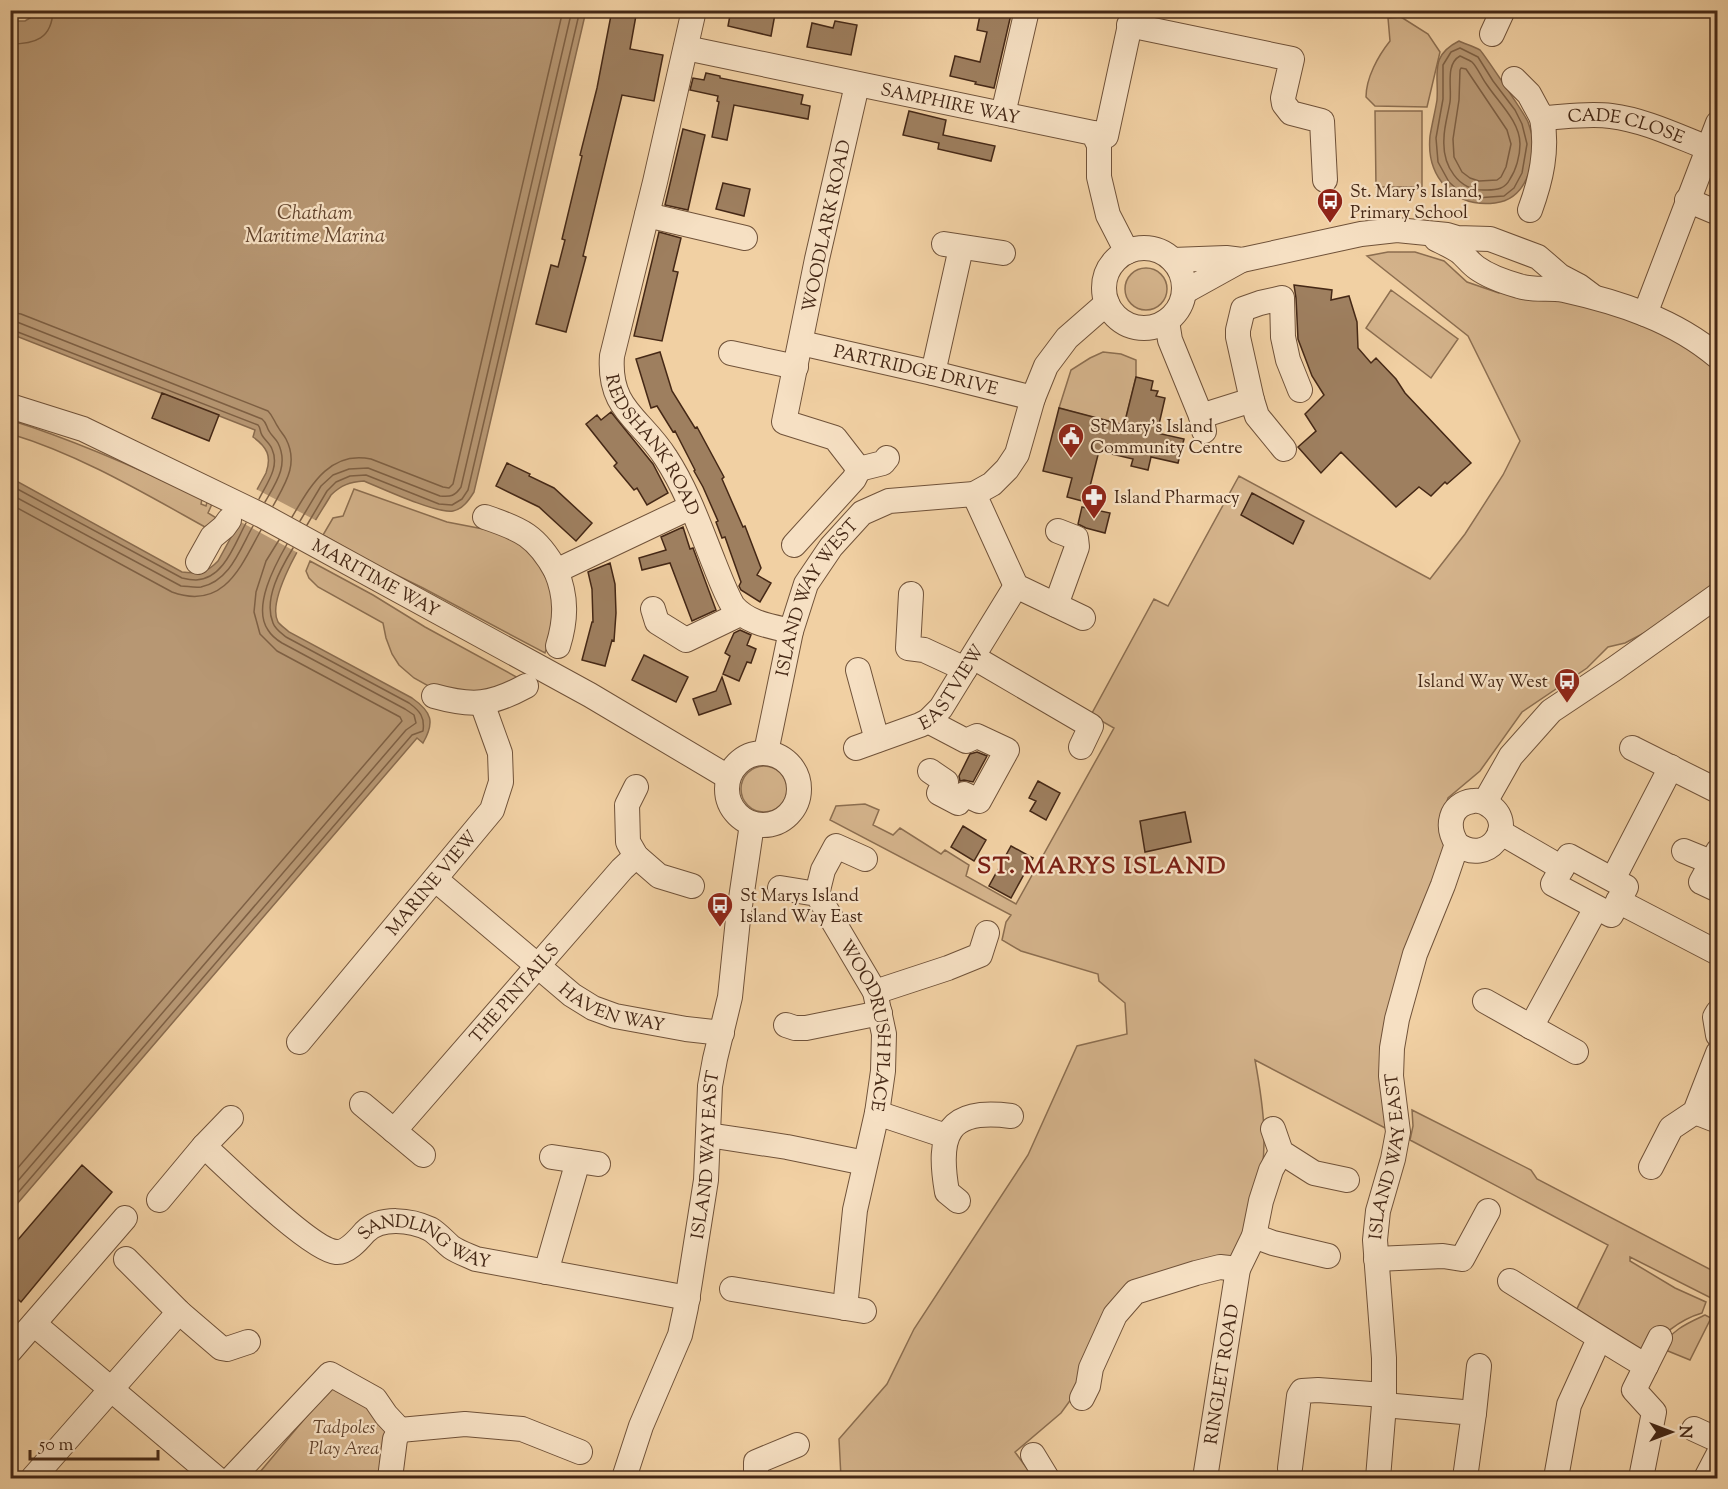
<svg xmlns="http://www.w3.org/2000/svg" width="1728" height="1489" viewBox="0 0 1728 1489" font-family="'Sorts Mill Goudy',serif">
  <rect width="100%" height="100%" fill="#f1d0a3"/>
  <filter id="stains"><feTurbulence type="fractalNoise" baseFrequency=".00333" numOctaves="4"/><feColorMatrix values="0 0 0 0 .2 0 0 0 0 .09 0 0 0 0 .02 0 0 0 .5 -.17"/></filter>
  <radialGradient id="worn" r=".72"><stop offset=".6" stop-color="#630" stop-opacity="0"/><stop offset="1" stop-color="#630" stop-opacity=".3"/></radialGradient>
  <!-- green -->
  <path fill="#d4b38b" stroke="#8c6e50" stroke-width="1.5" d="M1401,17l27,17 12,18 -13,55 -52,-1 -9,-9c0,-19 12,-41 24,-56l-2,-23z
    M1375,111h47v76h-46z
    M1388,252h27l29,9 23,21 32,11 3,-8 62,13 111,35 42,32v219l-71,48 -21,11 -17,4 -21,21 -65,44 -42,59 -32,27 -6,21 3,31 -58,175v104l-132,-69c9,49 15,93 0,142 -6,21 -17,41 -25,61l-99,24 -54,104 -16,22 -46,39 19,26h-193l-2,-39 48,-55 27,-55 114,-174 49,-109 50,-12 -2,-31 -26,-22 -1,-7 -77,-23 -19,-11 4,-18 5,-7 -181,-95 6,-14 29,-2 14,6 -6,15 20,10 7,-7 41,26 4,-4 24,15 -3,11 50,28 98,-176 -23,-13 63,-116 14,7 71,-130 191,103 35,-45 38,-59 17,-34 -52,-105 -101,-80z
    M1125 289a21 21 0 1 1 42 0a21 21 0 1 1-42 0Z
    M1391,290l67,49 -27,39 -65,-50z
    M1103,352l18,2 15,6v17l-12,49 -65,-18 12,-38 19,-12z
    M10,420c67,21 130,49 192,79l-1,5 5,2 1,-4 5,2 -4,9 10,6 -13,8c-63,-35 -125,-72 -194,-93z
    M354,489l93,33 57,11 28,20 18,29 5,39 -10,32 -122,-65 -49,-24 -51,-29 10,-17 10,-2z
    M310,561l63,34 52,32 97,53 -14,10 -60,7 -34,-19 -15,-13 -7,-11 -6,-16 -3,-15 -65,-36 -9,-9 -3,-7z
    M741 789a23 23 0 1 1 46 0a23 23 0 1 1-46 0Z
    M1412,1110l119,60 6,9 180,94v28l-87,-44v4l45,27 31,14 -4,11c-24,7 -41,23 -57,41l-73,-35 36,-74 -198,-105 3,-14z
    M1705,1315l6,3 -21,42 -27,-11c5,-18 27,-27 42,-34z
    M332,1386l39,16 17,34 -10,42h-123z"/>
  <!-- water -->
  <path fill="#b79773" stroke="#896b4e" stroke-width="1.5" d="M31,10l555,1 -112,481c-5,8 -11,17 -21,19 -16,3 -72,-23 -89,-30 -14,1 -23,4 -33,14 -14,24 -67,101 -53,127 2,3 8,7 11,10l123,66c20,14 23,24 11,45l-6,-5 -406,473v-733l171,94c15,2 25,1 36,-11l48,-88c6,-17 1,-26 -13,-36l2,-7 -244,-96 -1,-233 2,-10 -2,-1 1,-69h14l5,-3z
    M1459,41c6,3 14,5 21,9 3,3 46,66 48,72 2,6 5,16 6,22 0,9 -3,23 -6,31 -6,16 -17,26 -33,28 -41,5 -69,-26 -65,-67 2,-12 5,-24 7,-36 2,-26 -8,-44 22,-59z"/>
  <!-- pier -->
  <path fill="#f1d0a3" d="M254,488l65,34 -19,32 -63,-34z"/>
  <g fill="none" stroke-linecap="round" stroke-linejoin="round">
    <!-- shore -->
    <path stroke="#7e6044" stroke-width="1.5" d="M10,44c25,0 42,-5 43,-34
      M1460,48l18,9 15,24 22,29 7,14 5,20 -5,29 -8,15 -10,8 -28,2 -15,-5 -12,-11 -11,-20 -2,-24 7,-39v-34l8,-13z
      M1460,56c4,2 9,4 12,6 6,6 10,17 15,23 12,18 33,37 33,59 0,12 -4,26 -10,35 -5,10 -13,11 -23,11 -29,2 -45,-25 -43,-52 0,-11 4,-24 6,-36 2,-14 -5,-38 10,-46z
      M1461,68l5,1 41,61 4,14 -5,23 -5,10 -4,3 -18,1 -9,-3 -8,-6 -8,-15 -1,-18 6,-39 1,-30z
      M10,312l11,2 247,97c5,5 6,10 10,16 2,4 6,8 8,12 13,25 -1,45 -13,67
      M10,321l7,1 245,97c5,4 4,7 7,12 2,4 7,8 9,12 11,22 -2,40 -13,59
      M10,329l248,96c2,2 2,5 3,8 2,6 9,10 11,16 8,18 -5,34 -13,50
      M10,485l172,93c4,1 10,2 14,2 28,-1 39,-37 50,-57
      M10,494l171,92c6,0 13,2 20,1 29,-6 39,-38 52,-61
      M10,504l162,88c52,19 69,-26 89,-62
      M292,517c18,-30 37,-67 79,-58l72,28 6,1 4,-4 110,-474
      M300,521l21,-35 12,-11 16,-6 19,-1 72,28c11,1 15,0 21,-9l111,-477
      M307,525l20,-34 9,-9 14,-6 16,-1 73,29 13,1 10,-6 6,-9 112,-480
      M10,1177l392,-456 -2,-4 -123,-66 -17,-17 -6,-22 2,-20 10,-31 13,-21
      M10,1190l396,-460 10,-7 -2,-8 -9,-6 -123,-66c-5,-3 -11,-8 -14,-13 -16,-23 7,-65 19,-86
      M10,1202l402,-467 11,-4c2,-14 -3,-20 -14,-28l-123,-66c-5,-4 -11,-8 -13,-14 -10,-24 8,-55 20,-75"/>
  </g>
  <!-- building -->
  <path fill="#9e7f5f" stroke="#452816" stroke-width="1.5" d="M612,10h25l-7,39 33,6 -9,46 -32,-6 -39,161 3,1 -20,75 -30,-8 15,-59 7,2 7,-27 -3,-1 20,-83 -2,-1 17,-67z
    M731,10h24l20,4 -4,22 -43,-10z
    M981,10h31l-18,78 -19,-4 1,-2 -26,-6 5,-20 25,6 7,-30 -10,-2z
    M835,21l22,4 -6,30 -44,-8 5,-24 21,5z
    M706,73l14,3v2l83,17 -2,9 9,2 -2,13 -74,-14 -7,35 -15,-3 7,-35 -2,-1 1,-5 -28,-6 3,-12 11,2z
    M909,111l37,9 -3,15 52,11 -4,15 -53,-12 1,-6 -36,-8z
    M683,129l22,6 -17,75 -23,-5z
    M723,183l27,6 -6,27 -28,-7z
    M659,232l22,6 -8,33 5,1 -16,69 -28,-5z
    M1294,285l38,5 -1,10 18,-4 8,26 1,26 13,15 5,-5 20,21 9,14 66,70 -24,21 -2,-2 -14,14 -12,-9 -23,20 -55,-55 -20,21 -23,-26 18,-16 -11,-17 19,-19 -12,-19 -14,-37 -2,-41z
    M660,352l12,39 23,37 2,-1 27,50 -2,2 21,48 2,-1 16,42 -4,7 14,8 -11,19 -19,-12 -2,-4 2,-4 -16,-45 -3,1 -6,-16 2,-1 -15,-34 -9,-16 1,-1 -20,-39 -2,1 -16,-26 -6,2 -15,-49z
    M1136,377l17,4 -2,9 7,1 -2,5 9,2 -8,35 27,6 -6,24 -27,-6 -3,13 -17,-4 2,-7 -34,-8 -13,51 -19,-5 5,-19 -29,-7 16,-63 65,17z
    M162,393l57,22 -10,26 -57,-23z
    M611,412l42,52 15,29 -21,12 -10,-17 -3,2 -20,-24 3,-3 -31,-39 11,-9 4,5z
    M507,463l23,11 -1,2 25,12 38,35 -16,18 -37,-34 -43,-21z
    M1252,493l52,28 -11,23 -52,-29z
    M1082,507l28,6 -5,20 -19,-5 -8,-4z
    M683,527l7,22 3,-1 23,62 -24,11 -22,-58 -28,7 -3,-12 27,-8 -5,-13z
    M610,563l5,21 1,29 -2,28 -2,-1 -7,26 -23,-6 10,-38h1l-1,-33 -4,-17z
    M740,630l11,5 -4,10 9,4 -5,14 -4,-1 -8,19 -16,-7 7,-18 -5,-3 9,-20z
    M644,655l44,22 -12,25 -44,-22z
    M722,677l9,27 -32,11 -6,-16 23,-8z
    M977,752l10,4 -14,26 -9,-2 -4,1 -1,-5 11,-22z
    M1038,781l22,12 -14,27 -16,-9 6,-10 -7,-3z
    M1185,812l6,30 -46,10 -5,-31z
    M963,826l23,14 -12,21 -23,-14z
    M1011,846l22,12 -22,40 -22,-12z
    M82,1165l30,27 -91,110 -11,-10v-43z"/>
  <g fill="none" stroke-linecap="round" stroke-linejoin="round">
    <!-- minor casing -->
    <g stroke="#705239" stroke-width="26">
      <g id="minor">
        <path id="s1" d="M694,10l-39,172 -43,174c-4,54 29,62 54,102 21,32 34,70 48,105 6,15 11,29 19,43 15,17 36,20 58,25"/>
        <path d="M1129,25l163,34 -9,39 1,6 7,9 31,8 3,59"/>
        <path d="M1492,34l11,-24"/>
        <path id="s2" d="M686,48l407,85 6,12v32l9,38 19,37"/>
        <path id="s3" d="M1514,79l15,15 13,24c22,-1 46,-5 69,-2 33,4 66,20 97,32"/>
        <path d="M857,85l-40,174 -33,163 51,16 24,31"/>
        <path d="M1003,114l24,-104"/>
        <path d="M1093,133l13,3 27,-125"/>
        <path d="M1687,200l31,13"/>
        <path d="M1530,210c11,-30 18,-60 12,-92"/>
        <path d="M647,215l98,23"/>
        <path d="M1436,239c8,4 17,8 24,13 6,5 11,12 17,16 11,8 28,14 42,18 15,5 30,1 45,4 54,12 111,30 154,67"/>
        <path d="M944,244l59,9"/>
        <circle cx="1144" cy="288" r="40"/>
        <path d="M1173,260l53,-2 16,2 119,-26 36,-4 50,5 10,3 33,1 48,18 22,19 19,10 12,9"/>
        <path d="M1184,292l56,-31"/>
        <path d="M1645,314l73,-191"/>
        <path d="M1167,321l3,19 31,76 3,15"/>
        <path id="s4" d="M801,343l132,30 100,25"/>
        <path d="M731,353l65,14"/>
        <path d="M933,373l28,-125"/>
        <path d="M1252,400l5,16 27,33"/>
        <path id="s5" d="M10,406l73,23 180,87 327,179 138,82"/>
        <path d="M1201,416l51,-16 -14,-63v-7l5,-21 17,-6 22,-5 1,39 5,23 12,30"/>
        <path d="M859,469l24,-6 4,-5"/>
        <path d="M974,494l42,92 67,32"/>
        <path d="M485,517c36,12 52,19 71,54"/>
        <path d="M794,545l60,-66 5,-10"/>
        <path d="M198,562l14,-25 12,-10 5,-7"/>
        <path d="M911,594l-3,54 16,2 41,19"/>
        <path d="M1056,605l21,-58 -1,-9 -18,-7"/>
        <path d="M653,609l4,13 29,18 54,-26"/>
        <path d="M558,646c8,-26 9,-49 -2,-75l135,-64"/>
        <path d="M973,657l118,69 -10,21"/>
        <path d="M858,670l19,70"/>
        <path d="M434,696c39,11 57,9 92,-10"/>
        <path d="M928,721l38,20 11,-5 30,14 -28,51 -15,-7 -6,9 -19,-10 7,-11 -16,-11"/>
        <path id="s6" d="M856,748l64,-23 8,-4 13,-13 75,-122"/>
        <path d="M1632,748l86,43"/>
        <path id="s7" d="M766,752l25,-121 15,-47 25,-37 31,-34 27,-12 85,-7 18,-10 15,-15 10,-15 16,-56 13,-32 21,-28 40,-35"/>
        <circle cx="763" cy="789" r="36"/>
        <path d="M636,787l-9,18 1,37 8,14 23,20 33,10"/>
        <path d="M1485,802l26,-46 40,-45 63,-42 104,-74"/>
        <path d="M1500,832l62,36"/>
        <path d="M1684,851l27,11"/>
        <path d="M1718,851l-17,31 17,8"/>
        <path d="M1569,856l57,31 -15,28 -58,-31z"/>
        <path id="s8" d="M435,879l137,116 21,13 22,8 71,13 36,4"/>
        <path d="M1613,879l58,-112"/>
        <path id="s9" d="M780,888l37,6 58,98 9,42 -1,37 -6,42 -22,97 -10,98"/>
        <path d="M817,894l6,-24 13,-24 29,13"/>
        <path d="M1618,901l100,52"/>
        <path d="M875,992l73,-24 32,-13 7,-22"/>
        <path d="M1485,1001l91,51"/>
        <path d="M1718,1012l-3,5 3,18"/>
        <path d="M786,1025l9,3h11l74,-15"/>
        <path d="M1531,1027l65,-119"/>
        <path id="s10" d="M299,1042l193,-232 9,-28 -1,-29 -18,-50"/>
        <path d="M362,1104l61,51"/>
        <path d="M1695,1112l23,9"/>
        <path d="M877,1113l69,23"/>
        <path d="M1273,1129l8,23 33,21 33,7"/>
        <path id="s11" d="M394,1131l228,-262 14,-13"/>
        <path d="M708,1135l79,12 78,16"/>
        <path id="s12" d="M204,1146c23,21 107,104 132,106 11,1 22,-12 29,-20 16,-16 46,-12 65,-3 7,4 14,12 21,18 7,5 16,8 25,12l212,39"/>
        <path d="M552,1157l46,7"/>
        <path d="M1651,1167l20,-39 24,-16 23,-59"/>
        <path d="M159,1200l45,-54 27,-28"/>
        <path d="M958,1201l-11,-9c-10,-58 0,-84 64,-76"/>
        <path d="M1254,1236l19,7 55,13"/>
        <path d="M126,1259l53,53 42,36 6,1 21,-7"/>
        <path d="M1376,1259l67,-3 19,3 26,-48"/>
        <path d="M546,1272l32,-111"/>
        <path d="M1510,1281c45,28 90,58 136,85l-12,24 20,22 -13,66"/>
        <path d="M732,1289l132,22"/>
        <path d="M34,1324l182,154"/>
        <path d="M10,1351l115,-133"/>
        <path d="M1646,1366l14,-28"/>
        <path d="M1082,1398l6,-12 3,-18 24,-53 20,-23 61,-19 24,-6 18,2"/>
        <path d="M1384,1405l90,8 -9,65"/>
        <path d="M1474,1413l5,-47"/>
        <path d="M1694,1429l24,11"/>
        <path d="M1033,1455l14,23"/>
        <path d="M1290,1468l9,-72 3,-5 16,-1 66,5"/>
        <path d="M33,1478l146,-166"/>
        <path d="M232,1478l98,-104 45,25 11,16 14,15"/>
        <path d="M390,1478l5,-39 5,-9 65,-6 57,5 58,23"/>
        <path id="s13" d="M624,1478l17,-52 39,-91 6,-28 20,-127 4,-94 5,-27 15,-62 8,-78 14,-95"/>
        <path d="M756,1478v-16l41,-17"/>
        <path id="s14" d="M1205,1478l33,-209 16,-33 7,-35 10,-31 10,-18"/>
        <path id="s15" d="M1378,1478l6,-73v-47l-9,-118 3,-29 15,-52 5,-27 -7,-56 1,-28 5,-29 18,-65 28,-69 14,-41c-11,-17 -8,-40 16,-43 6,-1 12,1 17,5 28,20 -3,61 -33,38"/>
        <path d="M1556,1478l13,-73 30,-66"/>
        <path d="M1706,1478l12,-23"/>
      </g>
    </g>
    <!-- minor -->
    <use href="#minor" stroke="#f6e0c3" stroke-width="24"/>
  </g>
  <!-- icons -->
  <defs>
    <g id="bus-pin" transform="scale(1.35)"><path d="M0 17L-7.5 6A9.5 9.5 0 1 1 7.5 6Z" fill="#8f2418" stroke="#f6e0c3"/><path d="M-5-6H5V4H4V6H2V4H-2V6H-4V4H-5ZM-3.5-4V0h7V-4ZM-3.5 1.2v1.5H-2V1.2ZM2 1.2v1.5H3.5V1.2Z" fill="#fff"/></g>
    <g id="civic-pin" transform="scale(1.35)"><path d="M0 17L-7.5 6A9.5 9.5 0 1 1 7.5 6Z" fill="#8f2418" stroke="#f6e0c3"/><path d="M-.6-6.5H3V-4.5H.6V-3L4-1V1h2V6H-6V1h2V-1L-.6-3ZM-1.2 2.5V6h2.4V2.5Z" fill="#fff"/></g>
    <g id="pharmacy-pin" transform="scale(1.35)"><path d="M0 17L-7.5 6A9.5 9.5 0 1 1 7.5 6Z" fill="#8f2418" stroke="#f6e0c3"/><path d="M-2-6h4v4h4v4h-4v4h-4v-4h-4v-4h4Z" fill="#fff"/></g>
  </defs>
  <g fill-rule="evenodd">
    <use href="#bus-pin" x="1330" y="201"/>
    <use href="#civic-pin" x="1071" y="436"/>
    <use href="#pharmacy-pin" x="1094" y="497"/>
    <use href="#bus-pin" x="1567" y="681"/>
    <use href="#bus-pin" x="720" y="905"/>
  </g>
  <g text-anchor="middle" stroke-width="4.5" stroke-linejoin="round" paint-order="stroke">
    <!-- street labels -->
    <g font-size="18" fill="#452816" stroke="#f6e0c3">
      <text dy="6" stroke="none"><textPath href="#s2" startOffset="270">SAMPHIRE WAY</textPath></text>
      <text dy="6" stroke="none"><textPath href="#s3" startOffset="134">CADE CLOSE</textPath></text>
      <text transform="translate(826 226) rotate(-78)" y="6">WOODLARK ROAD</text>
      <text dy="6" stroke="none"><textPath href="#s4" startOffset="118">PARTRIDGE DRIVE</textPath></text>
      <text dy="6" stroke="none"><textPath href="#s1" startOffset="456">REDSHANK ROAD</textPath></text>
      <text dy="6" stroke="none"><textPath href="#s5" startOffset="405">MARITIME WAY</textPath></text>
      <text dy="6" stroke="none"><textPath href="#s7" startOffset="165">ISLAND WAY WEST</textPath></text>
      <text dy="6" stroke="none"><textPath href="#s6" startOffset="118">EASTVIEW</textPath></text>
      <text dy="6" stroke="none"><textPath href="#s10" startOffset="207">MARINE VIEW</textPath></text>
      <text dy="6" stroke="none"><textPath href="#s11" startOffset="183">THE PINTAILS</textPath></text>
      <text dy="6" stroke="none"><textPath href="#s8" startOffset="222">HAVEN WAY</textPath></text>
      <text dy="6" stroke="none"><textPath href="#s9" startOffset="182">WOODRUSH PLACE</textPath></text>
      <text dy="6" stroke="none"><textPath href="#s13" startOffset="336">ISLAND WAY EAST</textPath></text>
      <text dy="6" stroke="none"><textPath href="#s15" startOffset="324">ISLAND WAY EAST</textPath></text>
      <text dy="6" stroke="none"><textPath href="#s12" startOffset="273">SANDLING WAY</textPath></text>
      <text dy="6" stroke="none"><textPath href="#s14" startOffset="105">RINGLET ROAD</textPath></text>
    </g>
    <!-- poi labels -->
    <g font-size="18" fill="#452816" stroke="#f6e0c3" text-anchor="start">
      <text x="1350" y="197">St. Mary's Island,<tspan x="1350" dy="21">Primary School</tspan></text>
      <text x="1090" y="432">St Mary's Island<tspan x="1090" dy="21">Community Centre</tspan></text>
      <text x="1114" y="503">Island Pharmacy</text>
      <text x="1548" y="687" text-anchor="end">Island Way West</text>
      <text x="740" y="901">St Marys Island<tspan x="740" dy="21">Island Way East</tspan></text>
    </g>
    <!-- park labels -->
    <g font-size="18" font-style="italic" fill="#62442d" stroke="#f6e0c3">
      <text x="344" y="1433">Tadpoles<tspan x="344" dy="21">Play Area</tspan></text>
    </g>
    <!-- water labels -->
    <g font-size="20" font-style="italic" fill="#62442d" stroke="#f6e0c3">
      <text x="315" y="219">Chatham<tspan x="315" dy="23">Maritime Marina</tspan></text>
    </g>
    <!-- district labels -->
    <g font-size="24" font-weight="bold" letter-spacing="1.5" fill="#7a1f14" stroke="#f6e0c3">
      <text x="1102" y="873">ST. MARYS ISLAND</text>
    </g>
  </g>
  <!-- margin -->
  <rect width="1728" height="1489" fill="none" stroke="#f1d0a3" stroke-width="36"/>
  <rect x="12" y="12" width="1704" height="1465" fill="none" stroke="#452816" stroke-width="3"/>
  <rect x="18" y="18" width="1692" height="1453" fill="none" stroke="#452816" stroke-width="1.5"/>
  <!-- north arrow -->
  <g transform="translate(1671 1432) rotate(90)" stroke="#f6e0c3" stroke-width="4.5" paint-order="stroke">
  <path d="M0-4.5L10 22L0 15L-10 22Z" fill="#452816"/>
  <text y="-9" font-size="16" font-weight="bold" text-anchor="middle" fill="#452816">N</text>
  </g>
  <!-- scale -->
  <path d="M30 1450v9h128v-9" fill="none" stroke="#452816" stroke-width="3"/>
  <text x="39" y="1450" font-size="18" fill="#452816" stroke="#f6e0c3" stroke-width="4.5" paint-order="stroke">50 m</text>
  <rect width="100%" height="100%" filter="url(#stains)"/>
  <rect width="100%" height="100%" fill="url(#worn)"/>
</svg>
